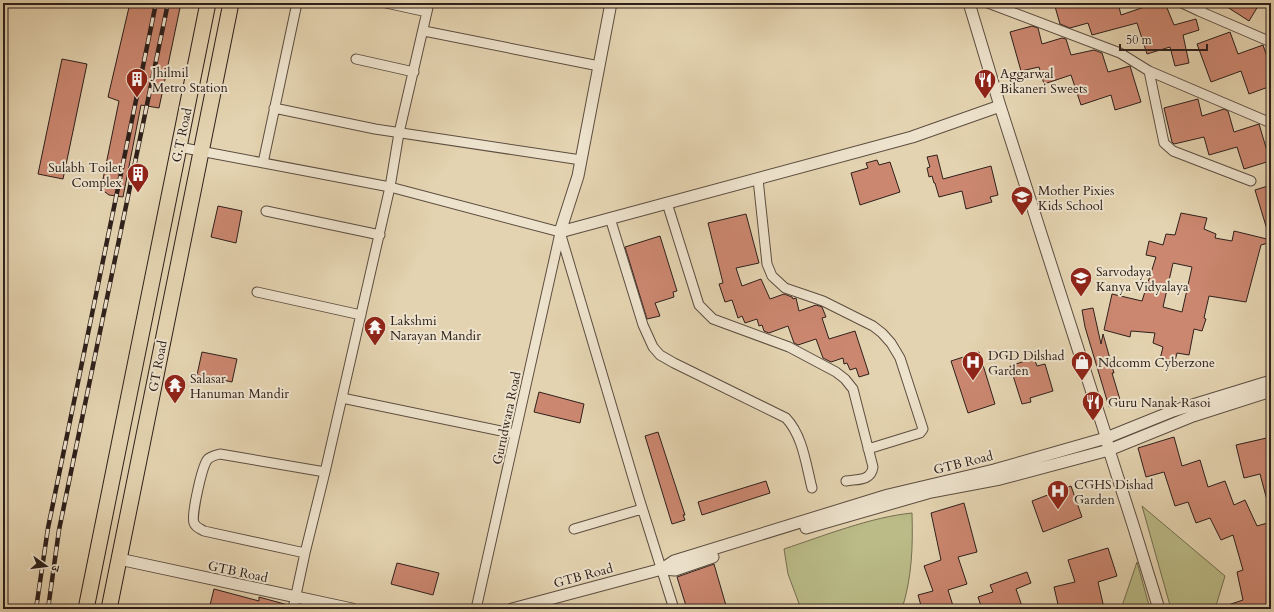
<svg xmlns="http://www.w3.org/2000/svg" width="1274" height="612" viewBox="0 0 1274 612" font-family="Cardo,'Noto Serif Devanagari',serif">
  <rect width="100%" height="100%" fill="#e4d3b0"/>
  <filter id="stains"><feTurbulence type="fractalNoise" baseFrequency=".005" numOctaves="4"/><feColorMatrix values="0 0 0 0 .2 0 0 0 0 .09 0 0 0 0 .02 0 0 0 .5 -.17"/></filter>
  <radialGradient id="worn" r=".72"><stop offset=".6" stop-color="#630" stop-opacity="0"/><stop offset="1" stop-color="#630" stop-opacity=".3"/></radialGradient>
  <!-- green -->
  <path fill="#babb87" stroke="#746e51" d="M1142,506l83,70 -10,33h-44z
    M912,513c1,34 0,64 -10,96h-101l-13,-35 -4,-25c39,-13 87,-32 128,-36z
    M1137,562l13,47h-29z"/>
  <!-- building -->
  <path fill="#cb8770" stroke="#2e201b" fill-rule="evenodd" d="M130,3h51l-22,105 -18,-3 -18,92 -14,-2 -8,-6 18,-88 -11,-4z
    M1054,3h64l3,12 35,-12h9l9,22 22,-6 3,11 -16,5 6,28 -14,3 -5,-19 -23,7 -10,-31 -45,12 -4,-12 -18,5 -10,-4z
    M1221,3h39l-11,18z
    M1032,26l6,2 4,16 20,-6 4,1 5,16 23,-5 8,3 6,19 22,-6 11,36 -26,8 -4,-15 -30,10 -10,-30 -27,9 -5,-17 -18,4 -11,-39z
    M1230,32l8,22 25,-9 8,23v18l-22,8 -8,-23 -30,11 -14,-38z
    M62,59l25,5 -24,115 -25,-5z
    M1198,99l4,17 22,-7 4,2 6,21 25,-8 11,37 -26,8 -7,-22 -28,8 -5,-18 -30,7 -2,-2 -8,-34z
    M937,155l6,24 48,-13 7,29 -8,2 2,5 -26,7 -4,-18 -23,6 -4,-14h-1l-2,-7 -3,1 -2,-9 3,-1 -3,-10z
    M877,160l2,5 11,-3 10,30 -40,13 -9,-32 17,-5 -2,-5z
    M1271,185v51h-2l-14,-46z
    M218,206l24,5 -6,32 -25,-6z
    M1181,213l26,5 -3,11 12,5 -1,4 17,3 2,-10 37,9v2l-10,3 -15,57 -37,-6 -5,22 2,1 -4,12 -8,-2 -5,26 -12,-2 -2,8 -15,-2 3,-12 -10,-4 2,-10 -24,-2 -1,6 -26,-7 8,-36 30,7 14,-44 -10,-2 3,-14 14,4 3,-11 9,1zM1173,263l19,4 -10,45 -19,-5z
    M746,214l13,49 -23,5 6,18 19,-7 9,20 14,-5 8,3 1,2 3,-1 3,13 17,-6 6,2 4,10 -4,1 7,21 26,-8 14,43 -10,3 -3,-9 -6,2 -3,-7 -3,1 -1,-6 -12,4 -8,-4 -7,-19 -18,6 -4,-2 -6,-17 -19,7 -5,-2 -2,-6 -3,1 -2,-7 -12,4 -3,-7 -4,2 -6,-18 -7,2 -6,-18 4,-1 -15,-60z
    M660,236l17,55 -4,1 1,5 -19,6 5,13 -13,3 -22,-72z
    M1093,308l8,36 2,-10 11,39h-2l9,30 -12,4 -24,-80 -3,-17z
    M202,352l35,7 -5,23 -35,-7z
    M979,352l16,52 -27,9 -17,-52z
    M1034,358l3,8 8,-2 8,27 -23,7 1,4 -9,2 -12,-38z
    M539,392l45,12 -4,19 -46,-11z
    M658,432l27,83h-2l2,5 -13,4 -27,-88z
    M1174,437l8,29 18,-6 8,27 17,-6 9,24 11,-5 12,26 14,-4v73h-3l3,14h-49v-2l21,-7 -6,-28 6,-2 -10,-35 -12,5 -11,-22 -14,5 -8,-21 -13,4 -11,-34 -18,5 -8,-29z
    M1271,437v67h-3l-8,-30 -16,4 -8,-33z
    M766,481l4,12 -68,22 -4,-13z
    M1071,486l11,31 -39,15 -11,-31z
    M964,503l13,49 -19,5 9,27 -19,6 6,19h-32l-4,-14 15,-4 -9,-25 17,-6 -10,-47z
    M1108,548l9,28 -19,6 6,26 -5,1h-40l-5,-22 21,-5 -7,-22z
    M397,563l42,10 -6,22 -42,-11z
    M714,564l13,45h-40l-10,-32z
    M1027,572l4,11 -15,6 7,20h-41l-4,-12 15,-5 -3,-7z
    M214,589l45,12v-4l29,8 -1,4h-60l-17,-4z"/>
  <g fill="none" stroke-linecap="round" stroke-linejoin="round">
    <!-- minor casing -->
    <g stroke="#5c4d40" stroke-width="11">
      <path id="minor" d="M386,3l41,9
        M988,3l132,50 29,18 122,52
        M1182,3l17,8 5,-8
        M1199,11l72,31
        M424,31l175,35
        M356,59l58,13
        M1149,71l15,72 9,8 78,30
        M274,108l101,21 206,31
        M179,147l211,40 170,45 79,266 35,111
        M263,163l34,-160
        M758,179l9,85 5,12 13,12 38,13 50,25 9,7 9,10 9,15 23,71 -3,4 -52,16
        M667,203l32,102 14,14 76,28 47,25 9,7 8,10 20,78c-2,14 -15,12 -27,14
        M266,211l114,24
        M610,218l33,107 10,22 7,8 14,8 112,55c17,18 20,47 26,70
        M257,292l104,23
        M342,398l173,36
        M574,529l68,-20
        M305,553l-101,-22c-3,-2 -8,-3 -10,-8 -3,-7 8,-58 14,-64 3,-3 8,-4 12,-5l105,18
        M293,609l12,-56 20,-81 65,-285 9,-54 30,-130
        M476,609l84,-376"/>
    </g>
    <!-- tertiary casing -->
    <g stroke="#5c4d40" stroke-width="13">
      <path id="tertiary" d="M969,3l31,103
        M560,232l352,-95 88,-31 105,327 4,17 25,78 25,81
        M560,232l18,-56 33,-173
        M806,528l125,-36 69,-13 109,-29 84,-34 78,-25
        M119,559l233,50
        M662,569l13,1 38,-13
        M512,609l150,-40 12,-8 214,-66 106,-25 112,-32 67,-27 98,-30"/>
    </g>
    <!-- trunk casing -->
    <g stroke="#2e201b" stroke-width="17">
      <path id="trunk" d="M86,609l122,-606
        M109,609l122,-606"/>
    </g>
    <!-- minor -->
    <use href="#minor" stroke="#ede2cc" stroke-width="9"/>
    <!-- tertiary -->
    <use href="#tertiary" stroke="#ede2cc" stroke-width="11"/>
    <!-- trunk -->
    <use href="#trunk" stroke="#e4d3b0" stroke-width="15"/>
    <!-- rail casing -->
    <g stroke="#2e201b" stroke-width="4.5">
      <path id="rail" d="M36,609l12,-81 108,-525
        M48,609l11,-79 109,-527"/>
    </g>
    <!-- rail -->
    <use href="#rail" stroke="#ede2cc" stroke-width="3" stroke-dasharray="9" stroke-linecap="butt"/>
  </g>
  <!-- icons -->
  <defs>
    <g id="building-pin" transform="scale(1.15)"><path d="M0 17L-7.5 6A9.5 9.5 0 1 1 7.5 6Z" fill="#8f2418" stroke="#ede2cc"/><path d="M-4-6H4V6H1V3H-1V6H-4ZM-2.5-4.3h1.7v1.8h-1.7ZM.8-4.3h1.7v1.8H.8ZM-2.5-1h1.7V.8h-1.7ZM.8-1h1.7V.8H.8Z" fill="#fff"/></g>
    <g id="restaurant-pin" transform="scale(1.15)"><path d="M0 17L-7.5 6A9.5 9.5 0 1 1 7.5 6Z" fill="#8f2418" stroke="#ede2cc"/><path d="M-5-6h1v4h1v-4h1v4h1v-4h1v5L-1.5 .5V6h-2V.5L-5-1ZM5-6V6H3V1.5H1.5Q1.5-4 5-6Z" fill="#fff"/></g>
    <g id="school-pin" transform="scale(1.15)"><path d="M0 17L-7.5 6A9.5 9.5 0 1 1 7.5 6Z" fill="#8f2418" stroke="#ede2cc"/><path d="M0-5L7-2L0 1L-7-2ZM-4 1L0 2.5L4 1V4Q0 6-4 4Z" fill="#fff"/></g>
    <g id="temple-pin" transform="scale(1.15)"><path d="M0 17L-7.5 6A9.5 9.5 0 1 1 7.5 6Z" fill="#8f2418" stroke="#ede2cc"/><path d="M0-6L5-2H3V0L6.5 2.5H4V6H1.5V3h-3V6H-4V2.5H-6.5L-3 0V-2H-5Z" fill="#fff"/></g>
    <g id="hospital-pin" transform="scale(1.15)"><path d="M0 17L-7.5 6A9.5 9.5 0 1 1 7.5 6Z" fill="#8f2418" stroke="#ede2cc"/><path d="M-5-5h3v3.5h4V-5h3V5h-3V1.5h-4V5h-3Z" fill="#fff"/></g>
    <g id="shop-pin" transform="scale(1.15)"><path d="M0 17L-7.5 6A9.5 9.5 0 1 1 7.5 6Z" fill="#8f2418" stroke="#ede2cc"/><path d="M-5-2.5h2.3a2.7 3.5 0 0 1 5.4 0H5L5.5 6h-11ZM-1.5-2.5h3a1.5 2.3 0 0 0-3 0Z" fill="#fff"/></g>
  </defs>
  <g fill-rule="evenodd">
    <use href="#building-pin" x="137" y="79"/>
    <use href="#restaurant-pin" x="985" y="80"/>
    <use href="#building-pin" x="138" y="174"/>
    <use href="#school-pin" x="1022" y="197"/>
    <use href="#school-pin" x="1081" y="278"/>
    <use href="#temple-pin" x="375" y="327"/>
    <use href="#hospital-pin" x="973" y="362"/>
    <use href="#shop-pin" x="1082" y="362"/>
    <use href="#temple-pin" x="175" y="385"/>
    <use href="#restaurant-pin" x="1093" y="402"/>
    <use href="#hospital-pin" x="1058" y="491"/>
  </g>
  <g text-anchor="middle" stroke-width="4" stroke-linejoin="round" paint-order="stroke">
    <!-- poi labels -->
    <g font-size="13" fill="#2e201b" stroke="#ede2cc" text-anchor="start">
      <text x="152" y="77">Jhilmil<tspan x="152" dy="15">Metro Station</tspan></text>
      <text x="1000" y="78">Aggarwal<tspan x="1000" dy="15">Bikaneri Sweets</tspan></text>
      <text x="122" y="172" text-anchor="end">Sulabh Toilet<tspan x="122" dy="15">Complex</tspan></text>
      <text x="1038" y="195">Mother Pixies<tspan x="1038" dy="15">Kids School</tspan></text>
      <text x="1096" y="276">Sarvodaya<tspan x="1096" dy="15">Kanya Vidyalaya</tspan></text>
      <text x="390" y="325">Lakshmi<tspan x="390" dy="15">Narayan Mandir</tspan></text>
      <text x="988" y="360">DGD Dilshad<tspan x="988" dy="15">Garden</tspan></text>
      <text x="1098" y="367">Ndcomm Cyberzone</text>
      <text x="190" y="383">Salasar<tspan x="190" dy="15">Hanuman Mandir</tspan></text>
      <text x="1108" y="407">Guru Nanak Rasoi</text>
      <text x="1074" y="489">CGHS Dishad<tspan x="1074" dy="15">Garden</tspan></text>
    </g>
    <!-- street labels -->
    <g font-size="13" fill="#2e201b" stroke="#ede2cc">
      <text transform="translate(181 135) rotate(-78)" y="5">G.T Road</text>
      <text transform="translate(157 366) rotate(-79)" y="5">GT Road</text>
      <text transform="translate(506 418) rotate(-78)" y="5">Gurudwara Road</text>
      <text transform="translate(963 462) rotate(-14)" y="5">GTB Road</text>
      <text transform="translate(238 571) rotate(12)" y="5">GTB Road</text>
      <text transform="translate(583 575) rotate(-15)" y="5">GTB Road</text>
    </g>
  </g>
  <!-- margin -->
  <rect width="1274" height="612" fill="none" stroke="#e4d3b0" stroke-width="16"/>
  <rect x="4" y="4" width="1266" height="604" fill="none" stroke="#2e201b" stroke-width="2"/>
  <rect x="8" y="8" width="1258" height="596" fill="none" stroke="#2e201b"/>
  <!-- north arrow -->
  <g transform="translate(46 566) rotate(104)" stroke="#ede2cc" stroke-width="3" paint-order="stroke">
  <path d="M0-3L7 15L0 10L-7 15Z" fill="#2e201b"/>
  <text y="-6" font-size="11" font-weight="bold" text-anchor="middle" fill="#2e201b">उ</text>
  </g>
  <!-- scale -->
  <path d="M1120 44v6h87v-6" fill="none" stroke="#2e201b" stroke-width="2"/>
  <text x="1126" y="44" font-size="12" fill="#2e201b" stroke="#ede2cc" stroke-width="3" paint-order="stroke">50 m</text>
  <rect width="100%" height="100%" filter="url(#stains)"/>
  <rect width="100%" height="100%" fill="url(#worn)"/>
</svg>
